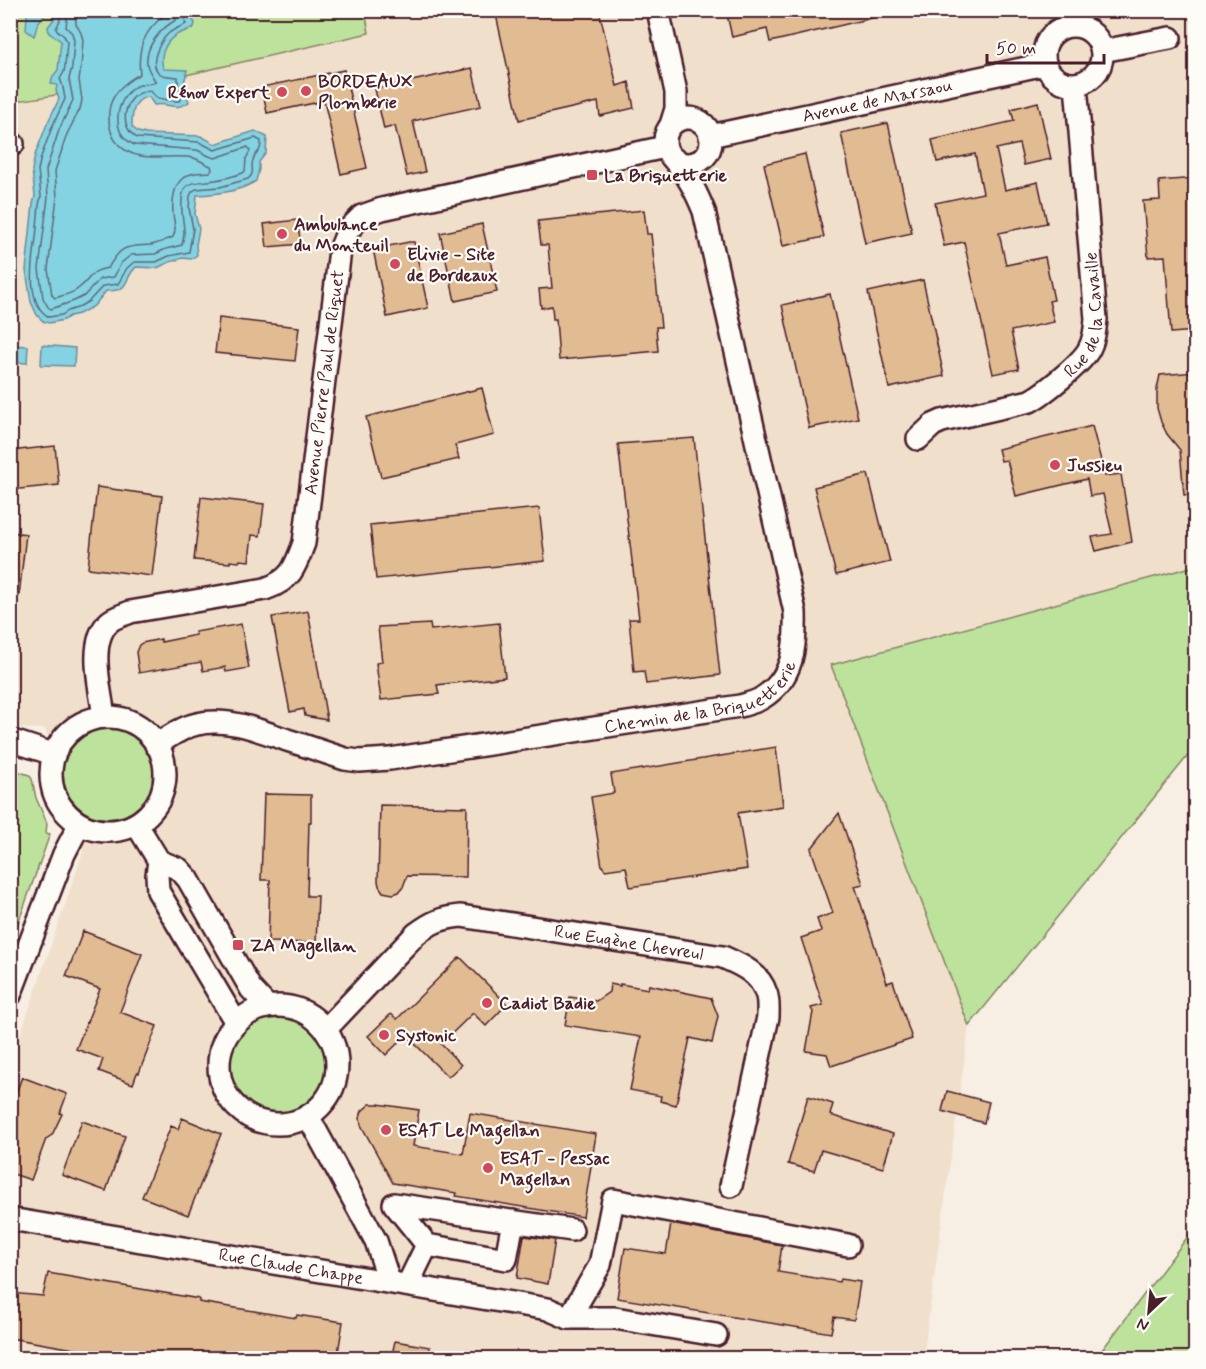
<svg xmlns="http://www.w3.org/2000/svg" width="1206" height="1369" viewBox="0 0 1206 1369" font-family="Mynerve,sans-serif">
  <rect width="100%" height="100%" fill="#f7efe3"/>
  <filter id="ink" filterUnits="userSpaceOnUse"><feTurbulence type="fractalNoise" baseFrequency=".0167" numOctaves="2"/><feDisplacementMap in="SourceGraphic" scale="12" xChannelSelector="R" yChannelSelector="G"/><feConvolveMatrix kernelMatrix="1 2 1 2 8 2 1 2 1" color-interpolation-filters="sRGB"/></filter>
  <g filter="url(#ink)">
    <!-- built -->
    <path fill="#f0dfcb" d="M365,11h830v555l-364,99 138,361 -46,332h-912v-296l72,-210 -20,-73 -18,-50 -34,-1v-626l175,-27 183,-42z"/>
    <!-- green -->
    <path fill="#bde29c" stroke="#848064" stroke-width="1.5" d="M11,11h354l4,22 -183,42 -175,27z
      M1195,566v181l-226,279 -138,-361z
      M63 773a46 46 0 1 1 92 0a46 46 0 1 1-92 0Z
      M11,769l18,6 3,4 4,19 11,25 -1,10 4,1 -39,109z
      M228 1065a50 50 0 1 1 100 0a50 50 0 1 1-100 0Z
      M1195,1227v131h-99z"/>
    <!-- water -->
    <path fill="#84d3e2" stroke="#6d8b99" stroke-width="1.5" d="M30,11h17l-9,12 -4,13 -8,-6 1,-15z
      M51,11h136l8,12 -1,4c-5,3 -12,5 -18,8 -11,7 -18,23 -12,34l23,1 -3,14 5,18c-14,10 -21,0 -35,3l-5,-8c-16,1 -17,17 -17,30l6,5 8,2 55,2 14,8 40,-13 12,6 -1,16 -7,9v7l-3,12c-17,11 -40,13 -59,14l-2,19 4,15 -3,16 1,10 -6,4 -8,-1 -13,4 -13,6 -21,-1c-14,14 -5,24 -30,24l-12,15 -15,8 -9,2 -6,4 -15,3 -6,-2 -6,-6 -6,-13 -5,-32 7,-66 2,-8 -3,-26 3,-15 12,-31 12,-25 -3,-8 1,-6 -6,-1 2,-8 5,-6 3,-29 -12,-8 -1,-6 6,-8z
      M11,345l17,1 -1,17 -16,-1z
      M42,345l33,3 -1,18 -33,-1z"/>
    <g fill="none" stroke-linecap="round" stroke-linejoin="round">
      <!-- shore -->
      <path stroke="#616774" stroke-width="1.5" d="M58,10l2,10 -4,9 8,7 3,5 -2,25 -1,6 -4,7c3,5 4,14 5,20l-13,28 -11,30 -3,13 3,26 -2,9c-1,11 -2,22 -3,33 -3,22 -11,66 13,79l13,-2 6,-4 9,-3 12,-7 14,-15 15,-2 9,-16 7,-6h22l13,-6 20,-4 4,-23 -4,-21 1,-12 2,-4 4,-3 24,-2 28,-8c8,-7 2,-10 5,-19 3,-9 8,-6 8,-19l-6,-3 -40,12 -16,-8 -62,-4c-21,-12 -12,-47 13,-47l7,7 17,3h5l2,-2 -3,-14v-8c-5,-1 -14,0 -19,-4 -11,-10 1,-32 10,-40 5,-4 12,-6 17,-9l-4,-14
        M66,10l1,8 -1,9 6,6 2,7 -2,27 -3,12 4,21 -14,30 -13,40 2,27 -9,72 4,29 5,9 3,2 23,-8 10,-5 16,-17 14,-2 7,-14 10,-8 24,-1 11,-5 16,-4c4,-15 1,-19 0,-33 -2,-33 7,-28 33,-32 9,-1 19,-4 28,-7l2,-2 1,-12 4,-8 -2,-4 -33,11 -6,-2 -12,-6 -62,-5c-24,-9 -21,-42 -2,-57 7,-5 15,-3 23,-6 -3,-5 -8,-11 -9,-18 -2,-18 14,-36 29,-44l-1,-10
        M75,10l1,14 5,9 2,7 -2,28 -2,12 3,20 -2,9 -13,25 -12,37 2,26 -9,72 4,26 3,3c8,-3 18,-4 24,-10 13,-10 10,-17 29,-20 14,-24 18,-21 43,-23 7,-1 15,-5 22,-8 4,-8 1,-14 0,-23 -1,-15 0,-35 18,-40 6,-2 12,-1 19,-2l2,-2 -1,-4c-6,-2 -11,-6 -17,-8 -24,-5 -56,7 -75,-13 -9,-9 -11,-21 -10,-34 2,-18 16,-29 31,-37 -3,-25 4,-44 25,-59l1,-5"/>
    </g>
    <!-- building -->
    <path fill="#e1bb92" stroke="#4a1f2b" stroke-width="1.5" d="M495,10h104l18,76 12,-4 5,26 -34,8 -2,-14 -79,18z
      M726,10h158l1,5 -115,27 -3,-13 -35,8z
      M472,68l9,38 -68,15 12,51 -18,4 -12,-50 -11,3 -9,-40z
      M344,70l23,98 -26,6 -17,-73 -57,12 -5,-26z
      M1038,102l13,57 -27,6 -5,-21 -23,5 9,41 33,-8 9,41 -48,10 7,32 39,-8 9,43 -5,1 5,21 -43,9 8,38 -26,5 -29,-132 -20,4 -9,-43 48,-10 -8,-39 -38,8 -5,-22 82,-19 -3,-12z
      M888,123l24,110 -47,10 -24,-110z
      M805,154l19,83 -41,9 -19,-82z
      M1196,178v153l-25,2 -6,-77 -17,1 -5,-56 17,-1 -1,-19z
      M644,210l3,24h4l10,93h-5l2,24 -99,9 -3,-41h-3l-1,-13 -11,2 -2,-19 13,-1 -4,-43h-7l-3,-24z
      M297,220l4,24 -34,3 -3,-23z
      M482,224l15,68 -42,9 -15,-68z
      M409,242h5l14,66 -41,9 -14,-68z
      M923,280l21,96 -55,12 -21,-96z
      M830,294l28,124 -49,10 -27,-123z
      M219,318l80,9 -4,34 -80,-8z
      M1196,372v122l-12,1 -4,-45 -13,-16 -6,-12 -4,-14v-19l3,-14z
      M482,388l12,47 -39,10 4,14 -78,18 -15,-60z
      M1092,426l13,50 16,-2 11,68 -36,9 -4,-14 20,-3 -9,-40 -13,2 -3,-17 -71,17 -9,-36 -6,1 -3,-12z
      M694,438l26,237 -74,9 -2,-13 -10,1 -5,-53h10l-21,-175z
      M55,446l4,39 -49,5v-39z
      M868,474l22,88 -54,13 -22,-88z
      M97,487l65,9 -10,80 -64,-8z
      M201,497l63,7 -4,32 -8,-1 -3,26 -9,-1 -1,2 -9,-1v2l-36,-3z
      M539,508l6,53 -169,18 -6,-54z
      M12,532l14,2 -7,62h-9v-51z
      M308,611l19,109 -22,-4 -1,-7 -14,3 -18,-95z
      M499,623l6,54 -68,8 2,9 -58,6 -5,-37 6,-1 -4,-35 52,-3 1,6z
      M241,624l8,44 -23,4 -1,-5 -22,4 -2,-9 -62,11 -3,-21 3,-7 3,-2 19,-4v3l35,-7 -1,-3z
      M776,747l7,59 -45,7 9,56 -117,18 -4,-20 -21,3 -3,-4 -11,-69 23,-4 -3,-19z
      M264,794l47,1v27h-2l-2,74h11l-2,47 -48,-1 2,-62h-9z
      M380,805l87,2 -1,70 -59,-1 -4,11 -4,5 -6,2 -10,-2 -4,-6 -1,-5z
      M839,813l24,71 -8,2 32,97 6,-2 19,58 -81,27 -4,-12 -21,-3 7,-39 -2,-4 12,-3 -22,-67 20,-7 -4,-12 16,-6 -22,-64z
      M83,931l59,23 -22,58 37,14 -18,47h-2l-4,11 -34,-13 4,-12 -27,-10 24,-60 -34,-13z
      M460,957l47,47 -21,22 -13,-13 -32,31 20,21 -13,12 -42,-42 -20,20 -18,-19 23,-22 6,5z
      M610,984l10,2v-2l28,5 1,-4 62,13 7,18 -6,27 -22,-5 -14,67 -16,-4 1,-5 -31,-6 11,-53 -76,-12 5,-28 26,4 13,-9z
      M22,1077l45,17 -7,19 2,1 -10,21 -6,4 -15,41 -21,-7v-64z
      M947,1091l42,11 -5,21 -42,-12z
      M808,1096l25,8 -3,11 63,19 -10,34 -62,-18 -7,21 -26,-7z
      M370,1104h8l41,6 -6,36 50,8 7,-41 126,21 -13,83 -127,-21 1,-3 -64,-10 -32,-58 -1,-8 2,-6z
      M182,1118l39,16 -33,81 -46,-18 29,-71 7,3z
      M82,1121l43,15 -19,55 -44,-16z
      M671,1224l111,21 -4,27 61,10 1,-3 20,3 -6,38 -20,-3 -3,16 -214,-35 8,-50 41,6z
      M524,1236l31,4 -7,44 -31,-6z
      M48,1273l151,26v3l61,10 36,6 1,-3 46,7 -6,37h-204l-123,-21v-45l33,3z
      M395,1341l35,6 -2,12h-37z"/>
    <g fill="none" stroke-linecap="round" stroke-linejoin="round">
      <!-- minor casing -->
      <g stroke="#4a1f2b" stroke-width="26">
        <g id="minor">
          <path d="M658,10l18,82v17l-5,16"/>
          <circle cx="1073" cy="55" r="29"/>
          <path d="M1102,51l68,-13"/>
          <circle cx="688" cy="141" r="23"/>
          <path id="s1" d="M710,136l335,-72"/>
          <path d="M10,144h3"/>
          <path id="s2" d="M918,439l15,-14 9,-4 88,-20c15,-8 49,-36 58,-50 6,-10 7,-21 8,-32l-20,-234"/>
          <circle cx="108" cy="774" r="57"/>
          <path id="s3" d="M104,717c-3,-26 -17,-75 5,-95 5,-5 15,-7 21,-10l135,-23c26,-9 30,-21 39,-46l36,-293 8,-20 14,-14 20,-7 283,-62"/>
          <path d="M10,740l43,14"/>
          <path id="s4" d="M156,745c13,-8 26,-18 41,-21 30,-7 62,6 90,16 20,6 39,13 58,19l14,2 31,-2 350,-53c7,-2 16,-4 22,-8 32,-20 34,-52 33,-86l-91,-401c-8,-19 -16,-36 -30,-51"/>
          <path d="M137,825l22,36 20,8 9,10 63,110 14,15"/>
          <path d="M159,861l-2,14 1,16 77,130"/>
          <path d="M10,995l54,-141 15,-29"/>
          <circle cx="278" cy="1065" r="59"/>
          <path id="s5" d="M326,1029l90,-95c16,-12 25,-16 45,-18l262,41c18,8 37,16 43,36 3,7 2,17 2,24l-37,169"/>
          <path d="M309,1118l67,123 13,40"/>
          <path id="s6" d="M10,1219l538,90 21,9h46l101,17"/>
          <path d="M513,1221l-7,38 -79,-14 -33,-41 178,26"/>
          <path d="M408,1284l19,-39"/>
          <path d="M569,1318l31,-53 13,-65 235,45"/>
        </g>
      </g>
      <!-- minor -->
      <use href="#minor" stroke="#fdfcf7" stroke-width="21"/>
    </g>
  </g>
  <!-- markers -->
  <g fill="#d1495b" stroke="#fdfcf7" stroke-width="2">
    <circle cx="306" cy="91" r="6"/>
    <circle cx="282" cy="92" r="6"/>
    <rect x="586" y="169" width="12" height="12" rx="3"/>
    <circle cx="282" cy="234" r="6"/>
    <circle cx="395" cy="264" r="6"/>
    <circle cx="1055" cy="465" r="6"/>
    <rect x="232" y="939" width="12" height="12" rx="3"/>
    <circle cx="487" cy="1003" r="6"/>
    <circle cx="384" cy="1035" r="6"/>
    <circle cx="386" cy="1130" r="6"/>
    <circle cx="488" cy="1168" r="6"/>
  </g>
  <g text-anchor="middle" stroke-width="4.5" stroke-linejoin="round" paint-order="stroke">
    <!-- poi labels -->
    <g font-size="18" font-weight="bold" fill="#4a1f2b" stroke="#fdfcf7" text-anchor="start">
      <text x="318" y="87">BORDEAUX<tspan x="318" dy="21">Plomberie</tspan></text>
      <text x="270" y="98" text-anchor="end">Rénov Expert</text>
      <text x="604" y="181">La Briquetterie</text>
      <text x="294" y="230">Ambulance<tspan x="294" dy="21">du Monteuil</tspan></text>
      <text x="407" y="260">Elivie - Site<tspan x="407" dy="21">de Bordeaux</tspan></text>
      <text x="1067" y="471">Jussieu</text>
      <text x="250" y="951">ZA Magellan</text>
      <text x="499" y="1009">Cadiot Badie</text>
      <text x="396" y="1041">Systonic</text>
      <text x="398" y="1136">ESAT Le Magellan</text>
      <text x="500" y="1164">ESAT - Pessac<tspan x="500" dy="21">Magellan</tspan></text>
    </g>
    <!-- street labels -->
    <g font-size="18" fill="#4a1f2b" stroke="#fdfcf7">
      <text dy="6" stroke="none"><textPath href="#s1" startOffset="171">Avenue de Marsaou</textPath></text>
      <text dy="6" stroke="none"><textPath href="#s2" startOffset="232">Rue de la Cavaille</textPath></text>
      <text dy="6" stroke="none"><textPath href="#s3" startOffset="484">Avenue Pierre Paul de Riquet</textPath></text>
      <text dy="6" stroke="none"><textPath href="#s4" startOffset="566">Chemin de la Briquetterie</textPath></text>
      <text dy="6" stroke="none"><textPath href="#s5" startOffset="350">Rue Eugène Chevreul</textPath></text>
      <text dy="6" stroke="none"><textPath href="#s6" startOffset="285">Rue Claude Chappe</textPath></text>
    </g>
  </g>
  <!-- margin -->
  <rect width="1206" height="1369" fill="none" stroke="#fdfcf7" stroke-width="36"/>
  <rect x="18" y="18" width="1170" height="1333" fill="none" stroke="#4a1f2b" stroke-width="2" filter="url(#ink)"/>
  <!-- north arrow -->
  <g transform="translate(1149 1312) rotate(206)" stroke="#fdfcf7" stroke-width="4.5" paint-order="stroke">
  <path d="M0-4.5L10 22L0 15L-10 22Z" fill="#4a1f2b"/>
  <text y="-9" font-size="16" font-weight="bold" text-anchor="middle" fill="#4a1f2b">N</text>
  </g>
  <!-- scale -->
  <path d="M987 54v9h117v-9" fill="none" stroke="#4a1f2b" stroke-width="3"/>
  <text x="996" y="54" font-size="18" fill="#4a1f2b" stroke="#fdfcf7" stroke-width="4.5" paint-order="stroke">50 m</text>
</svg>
